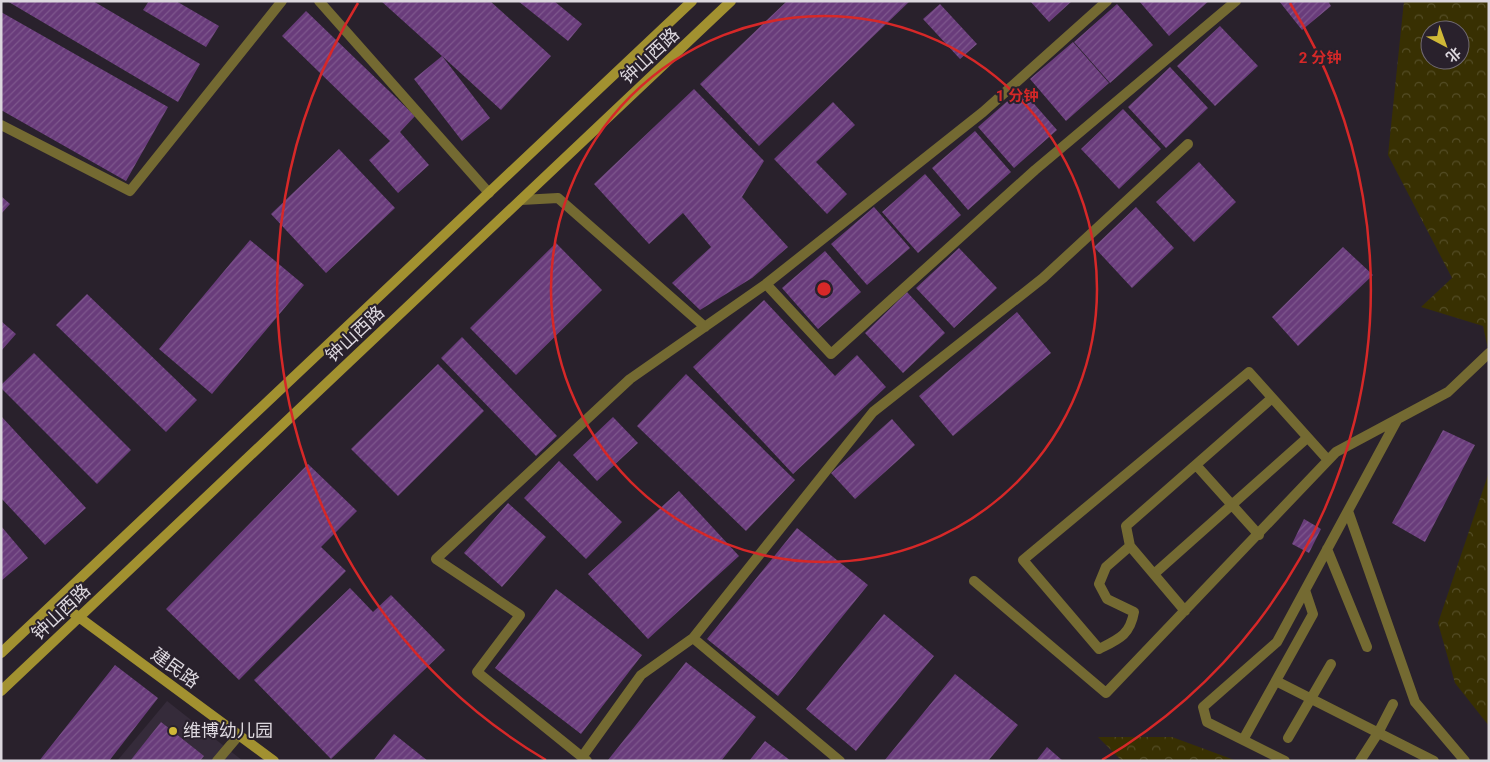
<svg xmlns="http://www.w3.org/2000/svg" width="1490" height="762" viewBox="0 0 1490 762" font-family="Roboto,'Noto Sans SC',sans-serif">
  <defs>
    <pattern id="forest-crowns" width="20" height="18" patternUnits="userSpaceOnUse" patternTransform="scale(1.25)"><rect width="20" height="18" fill="#383002"/><path d="M2 6a3 3 0 1 1 6 0M12 15a3 3 0 1 1 6 0" fill="none" stroke="#544d26"/></pattern>
    <pattern id="building-hatch" width="6" height="6" patternUnits="userSpaceOnUse" patternTransform="scale(1.25)"><rect width="6" height="6" fill="#693c7b"/><path d="M-1 1l2-2M0 6l6-6M5 7l2-2" fill="none" stroke="#7e578d"/></pattern>
  </defs>
  <rect width="100%" height="100%" fill="#29212c"/>
  <!-- built -->
  <path fill="#352b3a" d="M167,701l76,60h-126z"/>
  <!-- forest -->
  <path fill="url(#forest-crowns)" fill-rule="evenodd" d="M1404,1h85v353l-6,-28 -62,-19 31,-29 -64,-123zM1430,30h30v30h-30z
    M1489,472v254l-34,-43 -17,-60z
    M1098,737h74l65,24h-115z"/>
  <!-- building -->
  <path fill="url(#building-hatch)" d="M7,1h86l107,63 -22,38z
    M149,1h27l43,25 -13,21 -63,-37z
    M381,1h109l61,55 -50,54 -59,-54 48,62 -28,23 -48,-62 28,-23z
    M518,1h36l28,23 -14,17z
    M787,1h123l-151,145 -59,-62z
    M1030,1h42l-23,21z
    M1139,1h70l-40,35z
    M1279,1h49l3,5 -29,24z
    M940,4l37,40 -17,15 -37,-40z
    M1117,4l36,41 -43,38 -36,-41z
    M306,11l109,105 -15,16 29,33 -31,28 -29,-33 21,-19 -108,-105z
    M1,12l167,95 -42,74 -125,-71z
    M1220,26l38,40 -43,40 -38,-40z
    M1073,42l36,41 -43,38 -36,-42z
    M1170,67l38,41 -42,40 -38,-41z
    M694,89l70,72 -22,36 46,50 -36,31 -52,32 -28,-27 39,-36 -28,-34 -34,31 -55,-60z
    M1021,89l36,41 -43,38 -36,-41z
    M833,102l22,23 -39,37 31,32 -20,20 -53,-55z
    M1123,109l38,40 -42,40 -38,-40z
    M975,131l36,41 -43,38 -36,-42z
    M339,149l56,59 -69,65 -55,-59z
    M1199,162l37,40 -42,40 -38,-40z
    M925,174l36,41 -43,38 -36,-41z
    M1,196l9,8 -9,10z
    M874,207l36,41 -43,37 -36,-41z
    M1136,207l38,41 -42,40 -38,-41z
    M250,240l54,45 -92,109 -53,-45z
    M556,243l46,47 -86,85 -46,-47z
    M1343,247l30,28 -75,71 -26,-29z
    M959,248l38,40 -43,40 -38,-40z
    M825,251l36,41 -43,37 -36,-41z
    M907,292l38,41 -42,40 -38,-40z
    M87,294l110,106 -31,32 -110,-107z
    M764,300l71,76 22,-21 29,32 -93,87 -100,-107z
    M1017,312l34,41 -98,83 -34,-40z
    M1,321l15,13 -15,17z
    M462,337l95,99 -21,20 -95,-98z
    M34,353l97,97 -34,34 -96,-96v-3z
    M438,364l46,47 -86,85 -47,-47z
    M686,374l109,106 -49,51 -109,-105z
    M1,416l85,92 -41,37 -44,-47z
    M613,417l25,26 -41,38 -24,-26z
    M892,419l23,26 -60,54 -24,-26z
    M1443,430l32,15 -50,97 -33,-19z
    M559,461l63,61 -36,37 -62,-61z
    M308,464l49,47 -36,36 25,24 -107,109 -73,-71z
    M679,491l60,65 -91,83 -60,-65z
    M508,503l38,34 -44,50 -38,-34z
    M1304,519l17,10 -12,24 -17,-9z
    M1,526l27,32 -27,23z
    M797,528l71,57 -90,111 -71,-57z
    M350,588l23,24 18,-17 54,55 -114,109 -77,-79z
    M556,589l86,66 -61,79 -86,-66z
    M884,614l50,42 -78,95 -50,-42z
    M686,662l70,55 -35,44h-112l-1,-1z
    M115,665l43,33 -49,63h-70z
    M955,674l63,51 -30,36h-104z
    M161,722l43,34 -4,5h-70z
    M394,734l34,27h-55z
    M765,741l26,20h-42z
    M1047,747l16,14h-27z"/>
  <g fill="none" stroke-linecap="round" stroke-linejoin="round">
    <!-- lane -->
    <path stroke="#746a32" stroke-width="10" d="M319,1l170,192
      M521,200l37,-2 147,129
      M766,284l65,70 204,-184 201,-169
      M1196,465l63,70
      M1348,511l67,191 50,59
      M1130,546l-4,-20 146,-128
      M1327,549l40,98
      M1154,574l153,-136
      M974,581l132,112 230,-241 112,-60 41,-39
      M1185,611l-55,-65 -24,21 -7,17 8,15 27,13c-4,23 -15,27 -35,37l-76,-89 226,-188 79,88
      M1276,681l158,80
      M1288,738l43,-74
      M1243,740l70,-126 -8,-24
      M582,757l59,-82 52,-37
      M217,761l22,-26
      M587,761l-110,-89 43,-57 -84,-56 194,-180 136,-95 217,-172 124,-111
      M840,761l-147,-123 180,-226 170,-134 145,-134
      M1285,761l-78,-39 -4,-15 74,-65 120,-222
      M1360,761l18,-28 15,-29"/>
    <!-- street -->
    <path stroke="#746a32" stroke-width="10" d="M1,125l129,66 152,-190"/>
    <!-- secondary -->
    <path stroke="#a29130" stroke-width="10" d="M57,601l217,160
      M1,653l691,-652
      M1,691l730,-690"/>
  </g>
  <!-- distance rings -->
  <g fill="none" stroke="#d62828" stroke-width="2.5">
    <circle cx="824" cy="289" r="273"/>
    <path d="M546 760A547 547 0 0 1 358 3M1290 3A547 547 0 0 1 1102 760"/>
  </g>
  <!-- markers -->
  <circle fill="#cfb837" stroke="#29212c" stroke-width="2" cx="173" cy="731" r="5"/>
  <g text-anchor="middle" stroke-width="4" stroke-linejoin="round" paint-order="stroke">
    <!-- street labels -->
    <g font-size="18" fill="#dcd7de" stroke="#29212c">
      <text transform="translate(650 56) rotate(-43)" y="6">钟山西路</text>
      <text transform="translate(355 334) rotate(-43)" y="6">钟山西路</text>
      <text transform="translate(61 612) rotate(-43)" y="6">钟山西路</text>
      <text transform="translate(175 668) rotate(36)" y="6">建民路</text>
    </g>
    <!-- poi labels -->
    <g font-size="18" fill="#dcd7de" stroke="#29212c" text-anchor="start">
      <text x="183" y="737">维博幼儿园</text>
    </g>
  </g>
  <circle cx="824" cy="289" r="8" fill="#d62828" stroke="#29212c" stroke-width="2.5"/>
  <g font-size="15" text-anchor="middle" font-weight="bold" fill="#d62828" stroke="#29212c" stroke-width="4" stroke-linejoin="round" paint-order="stroke">
    <text x="1320" y="63">2 分钟</text>
    <text x="1017" y="101">1 分钟</text>
  </g>
  <!-- border -->
  <rect width="1490" height="762" fill="none" stroke="#dcd7de" stroke-width="5"/>
  <!-- north arrow -->
  <g transform="translate(1445 45) rotate(139)"><circle r="24" fill="#29212c" stroke="#716a73"/>
  <path d="M0-4L9 19L0 12L-9 19Z" fill="#cfb837"/>
  <text y="-8" font-size="14" font-weight="bold" text-anchor="middle" fill="#dcd7de">北</text>
  </g>
</svg>
